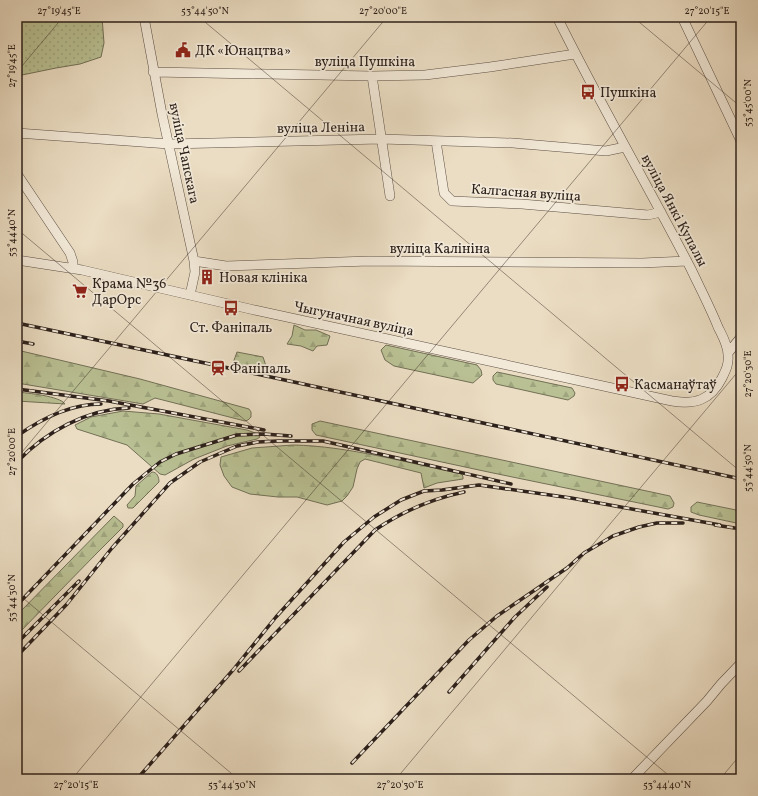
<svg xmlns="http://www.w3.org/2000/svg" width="758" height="796" viewBox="0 0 758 796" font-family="Vollkorn,serif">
  <defs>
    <pattern id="forest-firs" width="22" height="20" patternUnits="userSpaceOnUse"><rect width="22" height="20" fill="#b9c093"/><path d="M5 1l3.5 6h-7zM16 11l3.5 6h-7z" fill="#9fa57e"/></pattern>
    <pattern id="park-dots" width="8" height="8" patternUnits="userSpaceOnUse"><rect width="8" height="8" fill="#b9c093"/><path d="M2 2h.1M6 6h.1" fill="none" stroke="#9fa57e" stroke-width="1.8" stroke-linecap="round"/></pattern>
  </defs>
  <rect width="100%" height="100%" fill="#ebddc3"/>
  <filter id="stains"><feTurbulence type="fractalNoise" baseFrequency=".005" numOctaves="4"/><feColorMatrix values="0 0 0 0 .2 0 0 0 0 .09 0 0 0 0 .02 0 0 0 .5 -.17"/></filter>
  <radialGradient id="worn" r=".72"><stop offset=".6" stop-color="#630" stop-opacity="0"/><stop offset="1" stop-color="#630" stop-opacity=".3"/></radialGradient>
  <!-- forest -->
  <path fill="url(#forest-firs)" stroke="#727057" d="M294,325l11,5h11l14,6 -3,9 -10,1 -4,5 -12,-5 -14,-2 5,-8z
    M386,345l91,20 4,5 1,5 -9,8 -79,-17 -9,-6 -4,-10z
    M17,350l123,29 109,30 2,3v5l-3,3 -3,1 -90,-23 -12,6 -126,-21z
    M237,352l26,5 3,9 -4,6 -28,-6 -1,-3z
    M497,372l75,16 3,5 -1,3 -6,4 -72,-16 -3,-4v-4z
    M17,392c10,1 43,4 48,12l-48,-3z
    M123,411l36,3 88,16 11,4 2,3 -3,2 -30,7 -33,13 -29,16 -5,-1 -33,-29 -50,-16 -2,-4 16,-8z
    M320,421l350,75 4,7 -1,4 -5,2 -175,-36 -177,-38 -4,-5v-6z
    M293,445c55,1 115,18 169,29l1,3v2l-26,4 -13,5 -3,-15 -56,-14 -5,3 -3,7 -4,18 -6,9 -5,5 -15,4 -30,-8h-19l-28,-3 -18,-7 -8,-11 -4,-11 1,-8 31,-9z
    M152,472c5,0 7,5 7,10l-26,26h-5l-1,-3 8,-9 1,-10z
    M697,502l44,9v13l-42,-9 -8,-3v-5z
    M114,516l9,8v3l-27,27 -79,81v-20z"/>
  <!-- park -->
  <path fill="url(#park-dots)" stroke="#727057" d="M17,17h85l2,26 -3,14 -21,7 -24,4 -39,8z"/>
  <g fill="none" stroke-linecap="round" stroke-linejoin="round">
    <!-- minor casing -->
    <g stroke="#5c4f45" stroke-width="10">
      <path id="minor" d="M144,17l18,97 32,147 1,11 -5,23
        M682,17l59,124
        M153,72l219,4 53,-1 65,-8 85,-13
        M372,76l18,120
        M17,133l152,11 212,-5 132,4 93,8 19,-4
        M436,141l8,52 8,8 70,3 126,11 13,-3
        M17,174l53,79 3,9v7
        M17,260l65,10 168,39 422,92c23,4 39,-1 50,-23 4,-8 7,-14 6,-23 0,-10 -6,-20 -10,-28 -8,-20 -18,-39 -27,-58 -44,-85 -92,-167 -134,-252
        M194,261l32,5 143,-5 273,2 45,-2
        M728,353l13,-16
        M632,779l75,-78 14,-17 20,-21"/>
    </g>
    <!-- minor -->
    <use href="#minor" stroke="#f2e9d8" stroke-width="9"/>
    <!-- rail casing -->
    <g stroke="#2c201b" stroke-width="3.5">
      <path id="rail" d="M17,323l263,56 461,100
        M17,341l16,3
        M17,389l92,12 155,29
        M17,436c24,-17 53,-32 84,-32
        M17,462c28,-30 70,-53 112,-54
        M715,525l26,4
        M17,605l116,-121 27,-22 16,-8 61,-19 27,-1 27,2
        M17,643l62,-62
        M17,656l50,-52 45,-56 58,-65 30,-21 37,-16 21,-4 20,-1h45l188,43
        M239,671l136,-141c28,-19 56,-31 89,-38
        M449,692l66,-75 32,-30
        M352,763l117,-123 28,-24 70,-48 17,-15 29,-17 26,-9 18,-4h26
        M137,779l96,-109 43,-53 68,-75 30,-25 27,-17 23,-9 18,-1 37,-5 92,13 149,27"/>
    </g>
    <!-- rail -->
    <use href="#rail" stroke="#f2e9d8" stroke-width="2" stroke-dasharray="6" stroke-linecap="butt"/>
  </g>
  <!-- ticks -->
  <path fill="none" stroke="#2c201b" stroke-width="1" stroke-opacity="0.45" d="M199,17l542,455M633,17l108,90M17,72l46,-55M17,229l656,550M17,458l370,-441M17,593l221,186M72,779l639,-762M396,779l345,-411M720,779l21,-25"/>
  <!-- icons -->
  <defs>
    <g id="civic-bare" transform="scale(1.2)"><path d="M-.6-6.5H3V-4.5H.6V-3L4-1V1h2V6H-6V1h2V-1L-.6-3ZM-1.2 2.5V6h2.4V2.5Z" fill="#8f2418" stroke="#f2e9d8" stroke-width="2.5" paint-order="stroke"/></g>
    <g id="bus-bare" transform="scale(1.2)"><path d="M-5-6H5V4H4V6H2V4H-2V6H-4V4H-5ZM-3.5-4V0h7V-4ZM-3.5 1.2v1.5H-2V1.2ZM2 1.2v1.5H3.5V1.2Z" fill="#8f2418" stroke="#f2e9d8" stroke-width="2.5" paint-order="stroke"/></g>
    <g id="building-bare" transform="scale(1.2)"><path d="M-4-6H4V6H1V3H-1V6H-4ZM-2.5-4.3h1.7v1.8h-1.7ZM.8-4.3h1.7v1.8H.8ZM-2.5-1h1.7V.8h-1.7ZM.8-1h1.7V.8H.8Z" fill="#8f2418" stroke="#f2e9d8" stroke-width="2.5" paint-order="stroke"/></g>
    <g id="supermarket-bare" transform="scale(1.2)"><path d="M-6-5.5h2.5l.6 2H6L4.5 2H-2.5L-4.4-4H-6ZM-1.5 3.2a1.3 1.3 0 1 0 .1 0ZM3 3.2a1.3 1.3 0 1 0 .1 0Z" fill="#8f2418" stroke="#f2e9d8" stroke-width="2.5" paint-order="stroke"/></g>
    <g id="station-bare" transform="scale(1.2)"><path d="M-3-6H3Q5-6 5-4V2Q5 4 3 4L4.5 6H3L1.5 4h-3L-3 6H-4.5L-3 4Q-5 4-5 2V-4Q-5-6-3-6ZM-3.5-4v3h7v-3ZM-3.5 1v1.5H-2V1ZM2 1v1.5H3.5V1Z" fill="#8f2418" stroke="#f2e9d8" stroke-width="2.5" paint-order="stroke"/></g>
  </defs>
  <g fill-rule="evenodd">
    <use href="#civic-bare" x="183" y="50"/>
    <use href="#bus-bare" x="588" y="92"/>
    <use href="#building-bare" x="207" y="277"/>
    <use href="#supermarket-bare" x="80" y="291"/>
    <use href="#bus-bare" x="231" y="308"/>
    <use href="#station-bare" x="218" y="368"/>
    <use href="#bus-bare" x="622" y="384"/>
  </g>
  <g text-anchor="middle" stroke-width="3.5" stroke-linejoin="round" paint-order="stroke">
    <!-- poi labels -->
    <g font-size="14" fill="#2c201b" stroke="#f2e9d8" text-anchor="start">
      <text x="195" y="55">ДК «Юнацтва»</text>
      <text x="600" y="97">Пушкіна</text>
      <text x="219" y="282">Новая клініка</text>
      <text x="92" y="288">Крама №36<tspan x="92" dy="16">ДарОрс</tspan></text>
      <text x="231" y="332" text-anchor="middle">Ст. Фаніпаль</text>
      <text x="230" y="373">Фаніпаль</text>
      <text x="634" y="389">Касманаўтаў</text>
    </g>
    <!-- street labels -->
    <g font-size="14" fill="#2c201b" stroke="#f2e9d8">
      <text x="365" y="66">вуліца Пушкіна</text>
      <text transform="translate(321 127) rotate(-1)" y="5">вуліца Леніна</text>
      <text transform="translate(185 153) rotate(78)" y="5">вуліца Чапскага</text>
      <text transform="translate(526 192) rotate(4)" y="5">Калгасная вуліца</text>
      <text transform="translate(675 210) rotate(62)" y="5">вуліца Янкі Купалы</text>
      <text x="440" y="253">вуліца Калініна</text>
      <text transform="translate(354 318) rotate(12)" y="5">Чыгуначная вуліца</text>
    </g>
  </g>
  <!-- margin -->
  <rect width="758" height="796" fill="none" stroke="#ebddc3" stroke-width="44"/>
  <rect x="22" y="22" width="714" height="752" fill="none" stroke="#2c201b" stroke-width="1.5"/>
  <g font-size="10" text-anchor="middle" fill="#2c201b">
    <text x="59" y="14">27°19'45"E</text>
    <text x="205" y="14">53°44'50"N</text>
    <text x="383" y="14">27°20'00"E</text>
    <text x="707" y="14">27°20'15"E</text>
    <text transform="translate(11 66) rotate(-90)" y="4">27°19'45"E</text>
    <text transform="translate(747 103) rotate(-90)" y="4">53°45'00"N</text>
    <text transform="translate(11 233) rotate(-90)" y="4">53°44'40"N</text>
    <text transform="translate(747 374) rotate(-90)" y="4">27°20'30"E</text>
    <text transform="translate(11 452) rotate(-90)" y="4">27°20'00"E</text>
    <text transform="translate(747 468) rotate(-90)" y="4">53°44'50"N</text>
    <text transform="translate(11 598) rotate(-90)" y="4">53°44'30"N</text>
    <text x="76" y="788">27°20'15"E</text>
    <text x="232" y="788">53°44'30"N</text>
    <text x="400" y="788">27°20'30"E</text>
    <text x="667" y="788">53°44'40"N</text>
  </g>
  <rect width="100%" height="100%" filter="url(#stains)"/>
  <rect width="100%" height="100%" fill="url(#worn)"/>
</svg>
